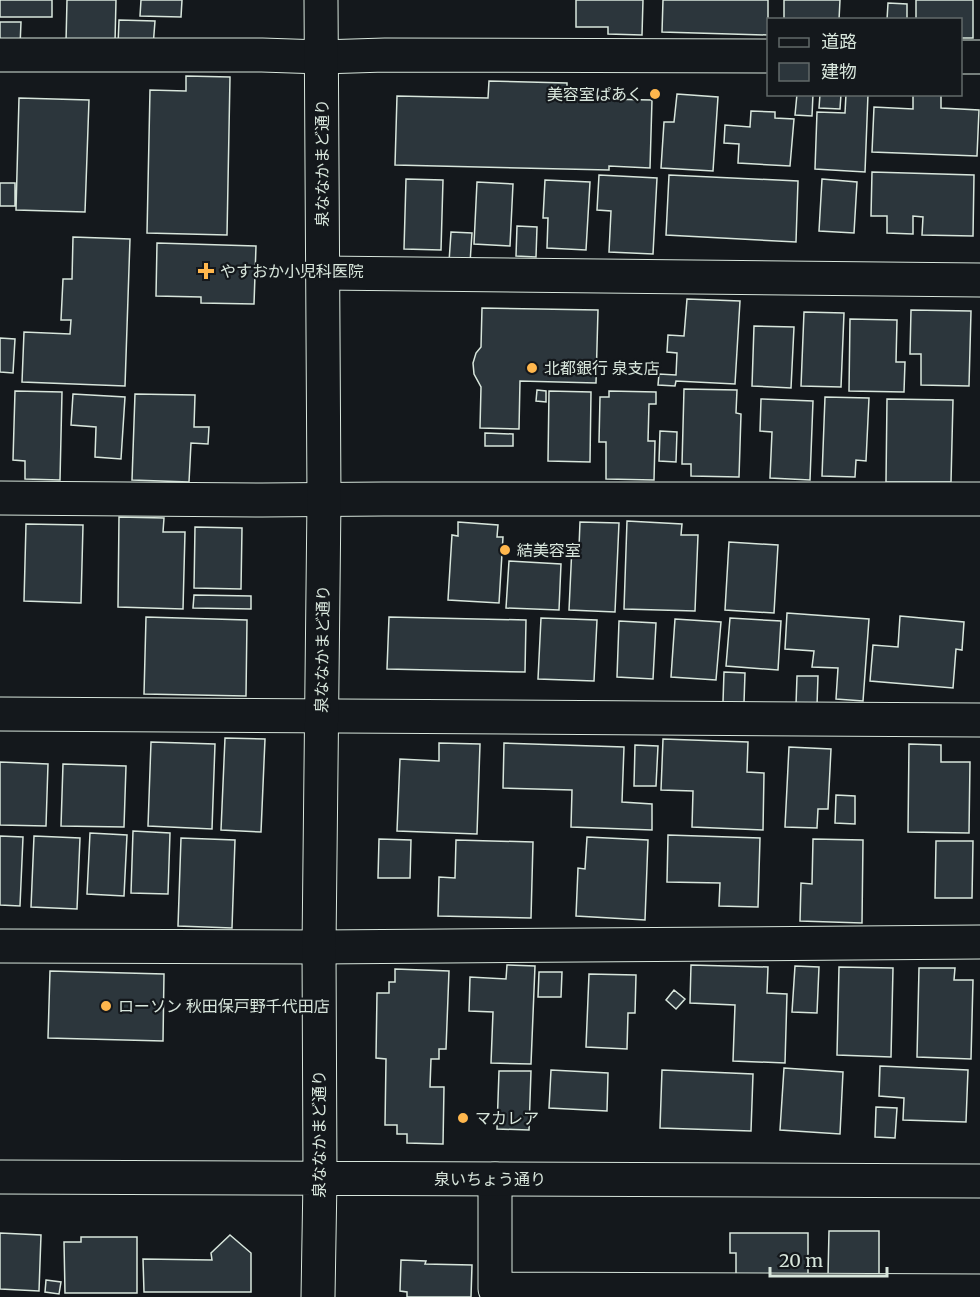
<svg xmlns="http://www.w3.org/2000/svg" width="980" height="1297" viewBox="0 0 980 1297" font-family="Merriweather,'Noto Sans JP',serif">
  <rect width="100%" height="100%" fill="#14181c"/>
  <!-- building -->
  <path fill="#2c363c" stroke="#d8e6dc" stroke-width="1.5" d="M0,0h52v17h-52z
    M67,0h49l-1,43 -49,-1z
    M141,0h41l-1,17 -41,-1z
    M576,0h67l-1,35 -34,-1v-7h-32z
    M663,0h105v35l-106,-3z
    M784,0h56l-1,20h-55z
    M916,0h57v38h-13v-18h-44z
    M888,3l19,1v16h-20z
    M119,20l36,1 -2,26 -35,-2z
    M0,22h21l-1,24h-20z
    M186,76l44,1 -3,158 -80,-2 3,-143 36,1z
    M489,81l78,2v12l35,1v3l50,1 -2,68 -41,-2v4l-214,-5 2,-69 91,2z
    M677,94l41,3 -5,74 -52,-3 3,-46h10z
    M797,94h16l-1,22 -17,-1z
    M820,94h21l-1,15 -21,-1z
    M846,94h22l-3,78 -50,-3 2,-57 28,1z
    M913,94h28v14l38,2 -2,46 -105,-4 2,-45 39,2z
    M19,98l70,2 -4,112 -69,-2z
    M751,111l24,1v6l19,1 -4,47 -52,-3 1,-19 -15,-1 1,-18 25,2z
    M872,172l102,3 -1,61 -51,-1 1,-18 -10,-1v18l-26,-1v-17h-16z
    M599,175l58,3 -4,76 -44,-2 2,-41 -14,-1z
    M669,175l129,6 -2,61 -130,-7z
    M406,179l37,1 -2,70 -37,-1z
    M822,179l35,3 -3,51 -35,-2z
    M545,180l45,2 -4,68 -39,-2 1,-30h-5z
    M477,182l36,2 -3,62 -36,-2z
    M0,183h15v23h-15z
    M517,226l20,1 -1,30 -20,-1z
    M451,232l21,1 -2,30 -21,-1z
    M73,237l57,2 -5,147 -103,-4 2,-50 46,2 1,-14h-10l2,-41h9z
    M157,243l99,3 -2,58 -53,-1v-6l-45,-1z
    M687,299l53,2 -5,83 -59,-3 -1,5 -17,-1 1,-11 17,1 1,-22 -10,-1 1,-17 16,1z
    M482,308l116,2 -2,73 -76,-2 -1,48 -39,-1 1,-41 -7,-13 -1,-11 3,-10 5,-6z
    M911,310l60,1 -2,75 -48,-1v-31h-11z
    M804,312l40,1 -3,74 -40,-1z
    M850,319l47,1 -1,42h9l-1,30 -55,-1z
    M754,326l40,1 -3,61 -39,-2z
    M0,338l15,1 -2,34 -13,-1z
    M684,389l53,1 -1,23 5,1 -2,63 -48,-1v-12h-9z
    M537,390l9,1v11l-10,-1z
    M15,391l47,1 -2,88 -35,-1v-18l-12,-1z
    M549,391l42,1 -1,70 -42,-1z
    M609,391l47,1v12h-7l-1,37h7l-1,39 -48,-1v-37h-7l1,-45h9z
    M73,394l52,3 -4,62 -26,-2 1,-30 -25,-2z
    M135,394l60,1 -1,32h15l-1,17 -17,-1 -2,39 -57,-2z
    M825,397l44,1 -3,63 -10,-1 -1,17 -33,-1z
    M761,399l52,2 -3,79 -40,-2 2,-46 -12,-1z
    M887,399l66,1 -2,82h-65z
    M660,431l17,1 -1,30 -17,-1z
    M485,433l28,1v12h-28z
    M119,517l45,1 -1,14h22l-2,77 -65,-2z
    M627,521l55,3 -1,11h17l-3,76 -71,-2z
    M458,522l40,3 -1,12h6l-4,66 -51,-3 4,-65 6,1z
    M580,522l39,1 -4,89 -46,-2 3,-64 7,1z
    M26,524l57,1 -2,78 -57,-2z
    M195,527l47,1 -1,61 -47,-1z
    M729,542l49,3 -4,68 -49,-3z
    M509,561l52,3 -2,46 -53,-2z
    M194,595l57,1v13l-58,-1z
    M787,613l82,6 -6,82 -27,-2 2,-31 -26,-1 2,-16 -29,-2z
    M900,616l64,6 -2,28 -6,-1 -3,39 -83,-7 3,-36 25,2z
    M146,617l101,3 -1,76 -102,-2z
    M389,617l137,3 -1,52 -138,-3z
    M541,618l56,2 -3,61 -56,-2z
    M730,618l51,3 -3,49 -52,-4z
    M675,619l46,3 -5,58 -45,-3z
    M619,621l37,2 -3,56 -36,-2z
    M724,672l21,1 -1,30 -21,-1z
    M797,676h21l-1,30 -21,-1z
    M225,738l40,1 -4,93 -40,-2z
    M663,739l85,3 -1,30 17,1 -1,57 -71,-3 1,-36 -32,-1z
    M151,742l64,2 -3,85 -64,-3z
    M439,743l41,1 -3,90 -80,-3 3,-72 39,2z
    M504,743l120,4 -2,55 30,2v26l-81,-3 1,-37 -69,-2z
    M909,744l32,1v17h29l-1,71 -61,-1z
    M635,745l23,1 -2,40h-22z
    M789,747l42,2 -3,60h-10l-1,19 -32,-1z
    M0,762l48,2 -2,62 -46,-1z
    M63,764l63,2 -2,61 -63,-1z
    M836,795l19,1v28l-20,-1z
    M133,831l37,2 -2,61 -37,-1z
    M90,833l37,2 -3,61 -37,-2z
    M668,835l92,3 -2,69 -39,-1 1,-23 -53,-1z
    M0,836l23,1 -3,69 -20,-1z
    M34,836l46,2 -3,71 -46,-2z
    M587,837l61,3 -3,80 -69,-4 2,-48 7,1z
    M181,838l54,2 -3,88 -54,-2z
    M379,839l32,1 -1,38h-32z
    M813,839l50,1 -1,83 -62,-2 1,-38 11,1z
    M456,840l77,2 -2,76 -93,-2 1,-39 16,1z
    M936,841h37l-1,57h-37z
    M507,965l28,1 -4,98 -40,-1 2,-51 -24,-1 1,-34 36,2z
    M691,965l77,2 -1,26 20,1 -2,69 -52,-2 2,-56 -45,-2z
    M795,966l24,1 -2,46 -25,-1z
    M839,967l54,1 -2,89 -54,-2z
    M919,968h36l-1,12h19l-2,79 -54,-2z
    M395,969l54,2 -3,78h-7v10h-8l-1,28h14l-1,57 -36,-1v-9h-10v-9h-12l1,-66 -10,-1 1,-65h12v-11h6z
    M50,971l114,3 -1,67 -115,-3z
    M539,972h23l-1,25h-23z
    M589,974l47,1 -1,38h-7l-1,36 -41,-2z
    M674,990l11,9 -9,10 -10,-9z
    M880,1066l88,4 -2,52 -63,-2 1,-22 -25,-2z
    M784,1068l59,4 -3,62 -60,-4z
    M551,1070l57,3 -1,38 -58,-3z
    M662,1070l91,4 -2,57 -91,-3z
    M499,1071h32l-2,59 -32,-1z
    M876,1107l21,1 -2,30 -20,-1z
    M829,1231h50v46l-51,-1z
    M0,1233l41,2 -2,56 -39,-2z
    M730,1233h78v44h-72v-24h-6z
    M230,1235l21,18v39h-107l-1,-33 69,1 -1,-7z
    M81,1237h56v56h-72l-1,-51h17z
    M401,1260l25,1 -1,3 47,1 -1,32h-64v-5l-7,-1z
    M46,1280l15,2 -2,12 -14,-2z"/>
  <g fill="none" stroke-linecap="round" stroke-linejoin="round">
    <!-- minor casing -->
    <g stroke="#d8e6dc" stroke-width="35">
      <path id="minor" d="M0,55h262l59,2 64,-2 383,1
        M960,57h20
        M322,273l658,7
        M0,498l262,2 121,-1h597
        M0,714l980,6
        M0,946l319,1 661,-5
        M495,1179v110l485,2"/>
    </g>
    <!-- tertiary casing -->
    <g stroke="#d8e6dc" stroke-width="35">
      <path id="tertiary" d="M0,1177l980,4
        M318,1297l2,-118 -1,-232 5,-448 -3,-499"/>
    </g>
    <!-- minor -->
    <use href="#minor" stroke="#14181c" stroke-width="33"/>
    <!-- tertiary -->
    <use href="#tertiary" stroke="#14181c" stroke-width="33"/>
  </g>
  <!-- markers -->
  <g fill="#ffb74d" stroke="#14181c" stroke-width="2">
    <circle cx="655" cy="94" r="6"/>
    <path d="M203 262h6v6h6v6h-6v6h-6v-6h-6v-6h6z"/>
    <circle cx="532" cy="368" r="6"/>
    <circle cx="505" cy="550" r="6"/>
    <circle cx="106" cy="1006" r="6"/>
    <circle cx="463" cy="1118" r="6"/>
  </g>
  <g text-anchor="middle" stroke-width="4.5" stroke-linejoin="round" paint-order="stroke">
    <!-- poi labels -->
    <g font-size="16" fill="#d8e6dc" stroke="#14181c" text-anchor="start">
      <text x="643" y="100" text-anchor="end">美容室ぱあく</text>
      <text x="220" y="277">やすおか小児科医院</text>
      <text x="544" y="374">北都銀行 泉支店</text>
      <text x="517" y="556">結美容室</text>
      <text x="118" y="1012">ローソン 秋田保戸野千代田店</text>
      <text x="475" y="1124">マカレア</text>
    </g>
    <!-- street labels -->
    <g font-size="16" fill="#d8e6dc" stroke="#14181c">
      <text transform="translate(322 163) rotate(-90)" y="6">泉ななかまど通り</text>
      <text transform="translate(322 649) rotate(-89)" y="6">泉ななかまど通り</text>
      <text transform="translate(319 1134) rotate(-90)" y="6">泉ななかまど通り</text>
      <text x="490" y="1185">泉いちょう通り</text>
    </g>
  </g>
  <!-- legend -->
  <rect x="767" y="18" width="195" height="78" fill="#14181c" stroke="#626a69" stroke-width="1.5"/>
  <rect x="779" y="38" width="30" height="9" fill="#14181c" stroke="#626a69" stroke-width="1.5"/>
  <text x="821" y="48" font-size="18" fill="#d8e6dc">道路</text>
  <rect x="779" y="63" width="30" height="18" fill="#2c363c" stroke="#626a69" stroke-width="1.5"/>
  <text x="821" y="78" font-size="18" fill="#d8e6dc">建物</text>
  <!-- scale -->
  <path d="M770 1267v9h117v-9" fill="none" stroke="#d8e6dc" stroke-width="3"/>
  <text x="779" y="1267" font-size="18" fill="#d8e6dc" stroke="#14181c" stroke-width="4.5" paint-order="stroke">20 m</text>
</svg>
